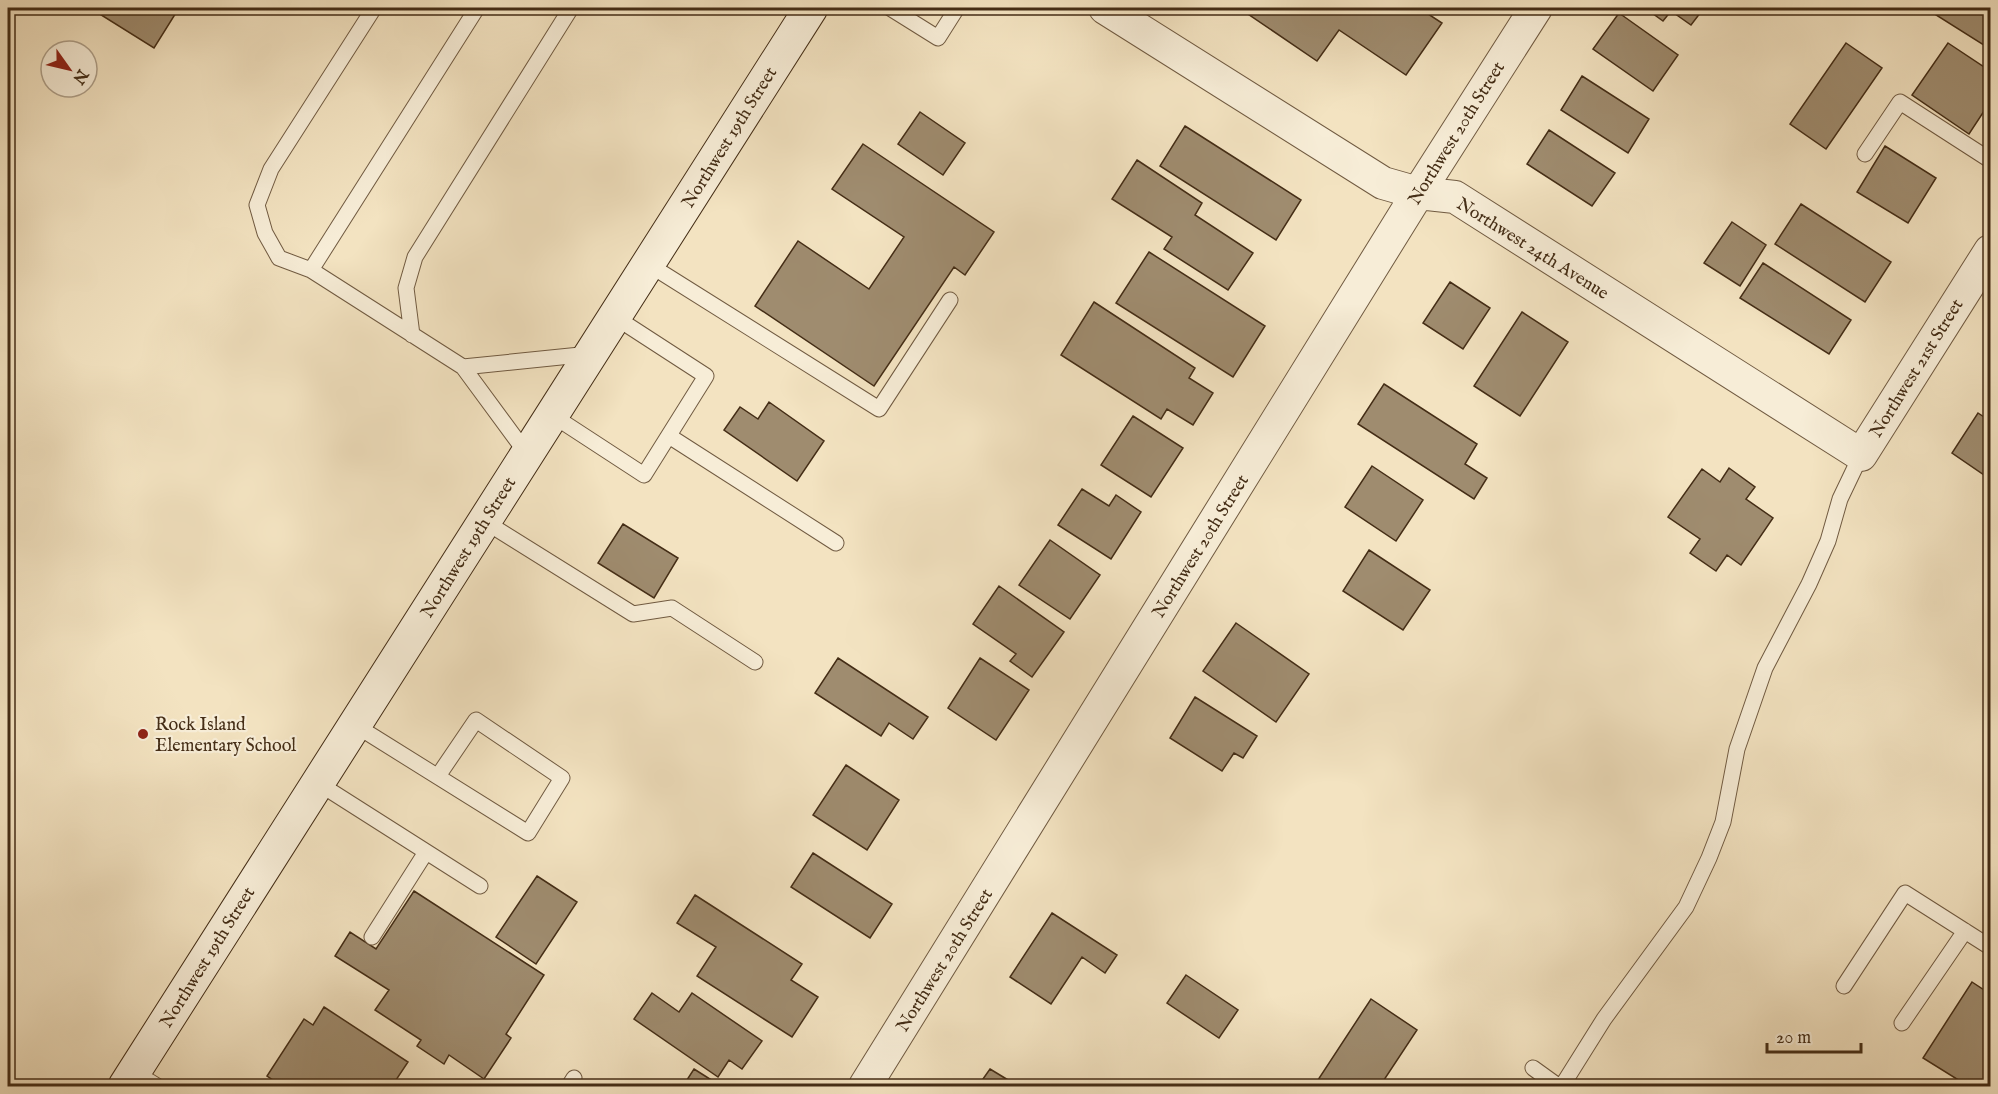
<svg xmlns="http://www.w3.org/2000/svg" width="1998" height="1094" viewBox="0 0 1998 1094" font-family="'IM FELL English',serif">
  <rect width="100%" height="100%" fill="#f3e3c1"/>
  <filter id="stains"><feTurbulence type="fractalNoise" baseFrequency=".00333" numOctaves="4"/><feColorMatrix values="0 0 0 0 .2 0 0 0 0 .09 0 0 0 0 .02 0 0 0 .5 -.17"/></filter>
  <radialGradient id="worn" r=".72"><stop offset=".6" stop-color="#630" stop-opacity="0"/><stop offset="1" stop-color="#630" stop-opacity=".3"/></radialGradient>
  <!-- building -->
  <path fill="#9f8c6f" stroke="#442d16" stroke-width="1.5" d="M90,8h89l-25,40z
    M1248,8h171l23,15 -36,52 -67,-45 -22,31 -72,-49z
    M1645,8h59l-13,17 -20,-14 -8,10z
    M1925,8h65v41z
    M1619,13l59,42 -25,36 -60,-42z
    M1846,43l36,25 -56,81 -36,-25z
    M1948,43l42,28v31l-21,32 -57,-39z
    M1582,76l67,43 -21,34 -67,-43z
    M920,112l45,31 -22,32 -45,-31z
    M1185,126l116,74 -25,40 -116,-74z
    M1549,130l66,43 -23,33 -65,-42z
    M863,144l131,88 -29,43 -11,-8 -80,119 -119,-80 43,-65 71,48 35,-52 -72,-48z
    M1885,146l51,32 -28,45 -51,-31z
    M1137,160l65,43 -7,12 58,38 -25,37 -64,-41 8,-12 -60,-38z
    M1801,204l90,58 -26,40 -90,-58z
    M1732,222l34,23 -26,41 -36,-23z
    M1149,252l116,74 -32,51 -117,-74z
    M1763,263l88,57 -22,34 -89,-56z
    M1450,282l40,26 -27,41 -40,-26z
    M1094,302l101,66 -6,10 24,15 -20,32 -26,-16 -6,10 -100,-64z
    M1522,312l46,30 -48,74 -46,-30z
    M1384,384l93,60 -12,20 22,14 -13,21 -116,-75z
    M769,402l55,39 -27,40 -73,-51 16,-23 18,12z
    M1978,413l12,8v58l-38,-26z
    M1133,416l50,32 -32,49 -50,-32z
    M1372,466l51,34 -27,41 -51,-34z
    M1729,468l26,19 -9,12 27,19 -32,47 -14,-10 -11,16 -26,-18 10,-14 -32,-22 34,-48 18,13z
    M1082,489l27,17 7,-11 25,17 -30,47 -53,-34z
    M623,524l55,34 -24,40 -56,-35z
    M1050,540l50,35 -30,44 -51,-34z
    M1369,550l61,40 -27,40 -60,-39z
    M999,586l65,46 -32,45 -22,-16 6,-7 -43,-30z
    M1236,623l73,51 -33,48 -73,-51z
    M838,658l90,59 -15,22 -24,-16 -8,13 -66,-43z
    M980,658l49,32 -33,50 -48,-32z
    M1195,697l62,39 -14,22 -9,-5 -12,18 -52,-33z
    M846,765l53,35 -32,50 -54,-35z
    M813,853l79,51 -22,34 -79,-51z
    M537,876l40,26 -41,62 -40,-27z
    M414,891l130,84 -38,59 5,4 -27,41 -35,-24 -5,9 -27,-18 4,-6 -46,-30 14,-20 -54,-34 15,-24 26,17z
    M695,895l107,69 -11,16 27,17 -26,40 -95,-61 19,-29 -39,-24z
    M1052,913l65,42 -12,18 -23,-16 -31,47 -41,-27z
    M1186,975l52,35 -19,28 -52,-35z
    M1972,982l18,12v92h-22l-45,-28z
    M652,993l27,19 13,-19 70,48 -20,28 -13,-9 -11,17 -84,-58z
    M1371,999l46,31 -37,56h-66z
    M324,1007l84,55 -16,24h-110l-15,-10 37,-57 9,6z
    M694,1069l27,17h-38z
    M990,1069l28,17h-40z"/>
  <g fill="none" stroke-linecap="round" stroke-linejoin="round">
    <!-- lane casing -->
    <g stroke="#705a41" stroke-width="17">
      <path id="lane" d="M374,8l-103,161 -14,36 8,28 14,25 32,12 152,97 64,87
        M890,8l48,30 19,-30
        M1865,154l35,-52 90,58
        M648,264l231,145 71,-109
        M311,270l166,-262
        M412,335l-6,-47 9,-31 156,-249
        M463,367l127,-13
        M552,415l92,60 62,-99 -91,-59
        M669,436l167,107
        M484,521l149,93 39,-6 83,54
        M355,725l173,108 34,-55 -86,-58 -38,56
        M318,783l162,103
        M372,937l54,-85
        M1844,986l61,-93 85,54
        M1902,1023l63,-92
        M1533,1068l25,18
        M134,1072l23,14
        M569,1086l5,-8
        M1562,1086l42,-67 82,-112 23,-49 14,-36 14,-73 28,-81 44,-84 19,-43 12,-42 21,-44"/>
    </g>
    <!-- street casing -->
    <g stroke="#705a41" stroke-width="34">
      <path id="street" d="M1105,8l278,175 35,10 37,4 406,258 129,-204
        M865,1086l553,-893 118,-185"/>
    </g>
    <!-- secondary casing -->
    <g stroke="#442d16" stroke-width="35">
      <path id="secondary" d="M125,1086l686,-1078"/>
    </g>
    <!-- lane -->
    <use href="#lane" stroke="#f7edd7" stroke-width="15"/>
    <!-- street -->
    <use href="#street" stroke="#f7edd7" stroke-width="32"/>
    <!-- secondary -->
    <use href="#secondary" stroke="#f7edd7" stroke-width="33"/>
  </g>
  <!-- markers -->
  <circle fill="#8f2418" stroke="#f7edd7" stroke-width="2" cx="143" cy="734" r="6"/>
  <g text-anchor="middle" stroke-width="4.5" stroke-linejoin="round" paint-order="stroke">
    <!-- street labels -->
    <g font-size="18" fill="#442d16" stroke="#f7edd7">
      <text transform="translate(1456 133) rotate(-58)" y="6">Northwest 20th Street</text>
      <text transform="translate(729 137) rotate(-58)" y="6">Northwest 19th Street</text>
      <text transform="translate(1533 248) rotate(32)" y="6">Northwest 24th Avenue</text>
      <text transform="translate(1916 368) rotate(-58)" y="6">Northwest 21st Street</text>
      <text transform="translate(1200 546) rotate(-58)" y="6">Northwest 20th Street</text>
      <text transform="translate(468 547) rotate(-58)" y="6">Northwest 19th Street</text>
      <text transform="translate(207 957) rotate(-58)" y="6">Northwest 19th Street</text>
      <text transform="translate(944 960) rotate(-58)" y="6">Northwest 20th Street</text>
    </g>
    <!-- poi labels -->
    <g font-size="18" fill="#442d16" stroke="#f7edd7" text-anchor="start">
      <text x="155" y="730">Rock Island<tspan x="155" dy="21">Elementary School</tspan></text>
    </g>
  </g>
  <!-- margin -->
  <rect width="1998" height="1094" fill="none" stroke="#f3e3c1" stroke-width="30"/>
  <rect x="9" y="9" width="1980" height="1076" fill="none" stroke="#442d16" stroke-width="3"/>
  <rect x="15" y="15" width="1968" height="1064" fill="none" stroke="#442d16" stroke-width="1.5"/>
  <!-- north arrow -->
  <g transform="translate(69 69) rotate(124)"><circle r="28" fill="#f7edd7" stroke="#afa08a" stroke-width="1.5"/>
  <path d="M0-4.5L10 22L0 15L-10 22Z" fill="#8f2418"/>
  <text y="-9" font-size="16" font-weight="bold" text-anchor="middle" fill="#442d16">N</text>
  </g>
  <!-- scale -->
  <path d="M1767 1043v9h94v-9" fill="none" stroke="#442d16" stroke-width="3"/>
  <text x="1776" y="1043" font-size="18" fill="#442d16" stroke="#f7edd7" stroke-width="4.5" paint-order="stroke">20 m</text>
  <rect width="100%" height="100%" filter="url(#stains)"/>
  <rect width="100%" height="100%" fill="url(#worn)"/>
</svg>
